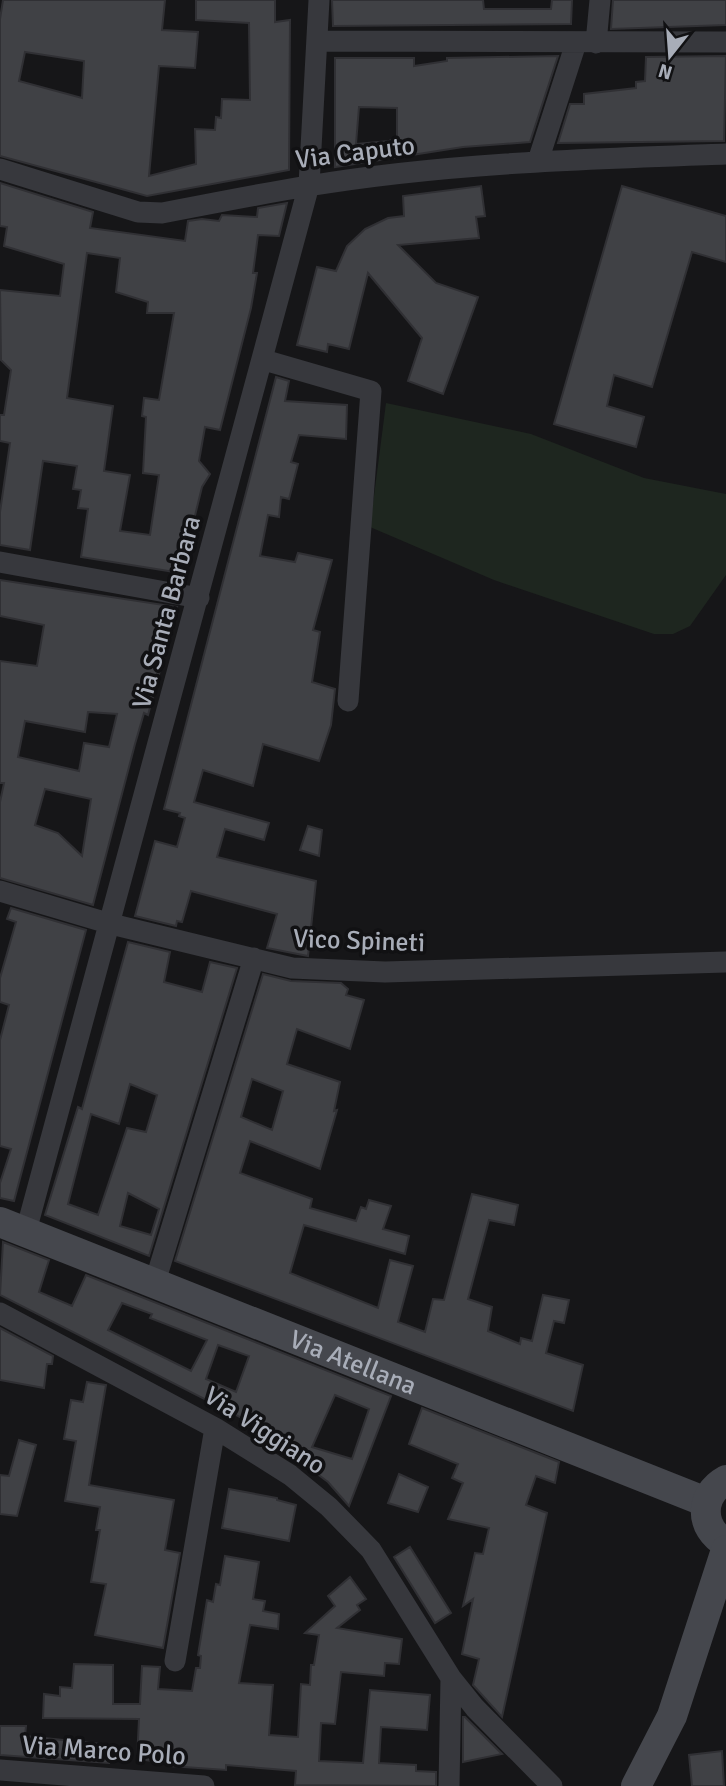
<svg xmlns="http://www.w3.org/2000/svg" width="726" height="1786" viewBox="0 0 726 1786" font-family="Signika,sans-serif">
  <rect width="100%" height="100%" fill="#161618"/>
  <!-- green -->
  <path fill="#1e261f" d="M386,403l145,31 113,44 82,16v81l-36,51 -17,8h-19l-160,-54 -124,-53z"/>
  <!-- building -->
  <path fill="#404145" stroke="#303034" stroke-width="2" fill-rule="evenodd" d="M3,0h162l-3,30 36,2 -3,36 -36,-2 -10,110 47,-12 -1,-35 20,1 1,-13 5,1 1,-19 28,1 -1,-77 -53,-3v-20h79v22l15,-2 -1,150 -142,26 -147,-40v-137zM25,52l59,9 -2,37 -63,-17z
    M332,0h151l1,9h67l1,-9h20l-1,24 -238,2z
    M613,0h113v25l-115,4z
    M558,56l-28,86 -67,5 -128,20v-109h79v8l33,-5v-3zM359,107l38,1v28l-8,5 -33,3z
    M726,56l-2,85 -166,2 12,-39h14v-10l52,-6v-6l9,-1 1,-24z
    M0,183l93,29 -3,16 95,13 3,-20 14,-2 17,2 3,-6 35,2 1,-9 29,-5 -8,33 -21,-1 -5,38h4l-6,35 -31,122 -15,-3 -6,34 11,13 -8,13 -21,86 -100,-16 7,-48 -10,-1 3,-18 -8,-1 4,-23 -34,-5 -13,89 -30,-5v-33l10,-69 -10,-2v-26h4l7,-45 -10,-10 -1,-70 60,6 4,-32 -60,-18 3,-19 -7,-1zM87,253l33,5 -4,34 32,10 -1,11h27l-15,87 -15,-2 -2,18 4,1 -3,56 16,2 -9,60 -30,-4 10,-56 -26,-4 9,-65 -46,-8z
    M481,186l4,30 -9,1 3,21 -81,7 38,38 42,14 -35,97 -35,-13 14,-43 -54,-65 -19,76 -21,-5 -1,8 -30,-7 20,-78 19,4 11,-25 18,-17 23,-11 16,-2 -1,-20z
    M622,186l104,30v46l-34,-10 -40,135 -38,-12 -7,31 37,11 -8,30 -82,-23z
    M276,377l13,4 -4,20 62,4 -1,34 -47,-4 -8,27 7,2 -9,35 -8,-2 -2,20 -11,-2 -8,41 35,6 3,-9 34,7 -19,70 7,2 -8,50 23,7 -4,36 -12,36 -56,-17 -10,42 -50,-16 -9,32 75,21 -5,17 -39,-11 -8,28 99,24 -8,75 -41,-8 10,-34 -86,-23 -9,31 -5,-1 -1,5 -41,-10 20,-75 22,6 8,-29 -6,-2 1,-3 -16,-4z
    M0,580l177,27 -29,108 -4,-2 -9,31 -42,161 -93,-27v-76l4,-19h-4v-122l37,5 7,-41 -44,-9zM88,712l29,2 -8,33 -25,-4 -5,28 -61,-14 7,-36 60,11zM45,789l46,10 -9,57 -24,-23 -23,-8z
    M308,826l14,4 -3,26 -19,-6z
    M11,908l75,22 -72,271 -14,-3v-15l11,-34 -11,-3v-106l9,-35 -9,-3v-24l16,-56 -9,-3z
    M128,942l42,10 -6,30 38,10 8,-30 27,6 -88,288 -104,-41 33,-108 4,2zM130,1084l27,11 -11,37 -19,-4 -29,87 -30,-11 23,-90 28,10zM128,1193l31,16 -8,26 -31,-9z
    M263,974l28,7 50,2 7,6 -2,6 18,5 -14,49 -53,-20 -10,35 53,18 -6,29 3,-1 -17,59 -70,-28 -10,32 72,26 -2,9 46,13 5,-14 5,2 3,-9 22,6 -8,23 26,7 -4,18 -101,-29 -14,48 88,35 12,-48 23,6 -15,56 27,10 8,-33 11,1 28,-106 46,11 -4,20 -25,-5 -21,79 24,8 -4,24 32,13 1,-6 11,3 11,-46 26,5 -5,23 -10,-2 -8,32 37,12 -10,46 -398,-150zM252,1079l31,12 -11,39 -31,-13z
    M3,1242l46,18 -10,32 33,14 14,-31 305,121 -42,110 -21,-24 -84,-63 -244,-124zM122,1303l30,11 -2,4 57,22 -16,31 -83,-41zM218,1345l31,11 -13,36 -30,-13zM335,1395l34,14 -17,50 -40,-12z
    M0,1328l53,28 -1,8h-5l-3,24 -44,-8z
    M87,1382l19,3 -17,100 85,15 -9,50 15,3 -17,95 -68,-13 11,-51 -15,-2 9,-52h-4l4,-23 -35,-6 11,-60 -12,-2 7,-39 12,2z
    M422,1408l137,54 -4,21 -19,-7 -10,29 21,8 -45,204 -29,-32 6,-26 -17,-5 11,-55 -10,7 12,-53 8,1 6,-26 -41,-9 15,-36 -11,-5 6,-14 -49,-20z
    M19,1440l17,5 -19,71 -17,-2v-39l9,1z
    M399,1474l29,13 -10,25 -30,-9z
    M229,1489l48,9v2l19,5 -7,36 -67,-13z
    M410,1547l41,66 -16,10 -41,-66z
    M225,1556l34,6 -6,37 12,2 -2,10 16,3 -1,15 -28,-4 -11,58 34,2 -4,50 29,2 3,-53 9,1 1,-20h3l5,-30 -14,-2 30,-27 -7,-10 22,-19 16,22 -9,6 3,5 -23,18 65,11 -3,25 -14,-1 -1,13 -43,-4 -6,52 -14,-1 -2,38 44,2 7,-73 60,5 -3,35 -46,-3 -2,36 37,2v6l20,1v14l-141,-1 1,-14 -70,-6v5l-56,-4v-3l-33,-4 2,-40 -96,-1 1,-24 16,2v-9l12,1 2,-24 39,1v39h27l2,-38 18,1 -2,22 34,2 4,-23h4l1,-12 -3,-1 9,-55 6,2 3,-18 4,1z
    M463,1717h2l37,37 -39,8z
    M0,1726h26l-1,10 85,9 -1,18 -109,-8z
    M722,1751l2,35h-32l-3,-31z"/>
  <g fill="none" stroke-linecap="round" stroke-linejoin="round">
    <!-- street -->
    <path stroke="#37383d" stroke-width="21" d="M318,41l408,1
      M596,43l4,-43
      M538,161l38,-118
      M0,169l138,43 24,1c48,-9 97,-19 146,-27 138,-23 278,-27 418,-32
      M264,360l107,31 -23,310
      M0,562l199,36
      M0,891l111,33 181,44 93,4 341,-10
      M26,1231l283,-1046 10,-185
      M155,1282l99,-324
      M0,1313l215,115 75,47 39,32 42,43 80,128 24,30 77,78
      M175,1661l40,-233
      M0,1770l204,16
      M449,1786l2,-108"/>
    <!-- secondary -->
    <g stroke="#45474d" stroke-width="30">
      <path id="s1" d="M0,1222l706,280"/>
      <path d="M726,1480c-27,15 -27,48 0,63"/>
      <path d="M636,1786l36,-70 54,-166"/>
    </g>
  </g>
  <g text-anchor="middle" stroke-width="7" stroke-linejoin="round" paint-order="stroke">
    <!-- street labels -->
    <g font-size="26" fill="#a8adb8" stroke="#111113">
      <text transform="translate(355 152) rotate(-7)" y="9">Via Caputo</text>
      <text transform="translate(166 612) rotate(-75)" y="9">Via Santa Barbara</text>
      <text transform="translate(359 940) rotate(2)" y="9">Vico Spineti</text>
      <text dy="9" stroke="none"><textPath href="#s1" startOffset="380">Via Atellana</textPath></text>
      <text transform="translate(265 1430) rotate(33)" y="9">Via Viggiano</text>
      <text transform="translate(104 1750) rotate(4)" y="9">Via Marco Polo</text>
    </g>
  </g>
  <!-- north arrow -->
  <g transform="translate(670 56) rotate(197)" stroke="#111113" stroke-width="5" paint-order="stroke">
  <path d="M0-5L12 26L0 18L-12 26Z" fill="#a8adb8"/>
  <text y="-10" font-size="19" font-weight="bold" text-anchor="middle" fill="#a8adb8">N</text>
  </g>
</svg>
